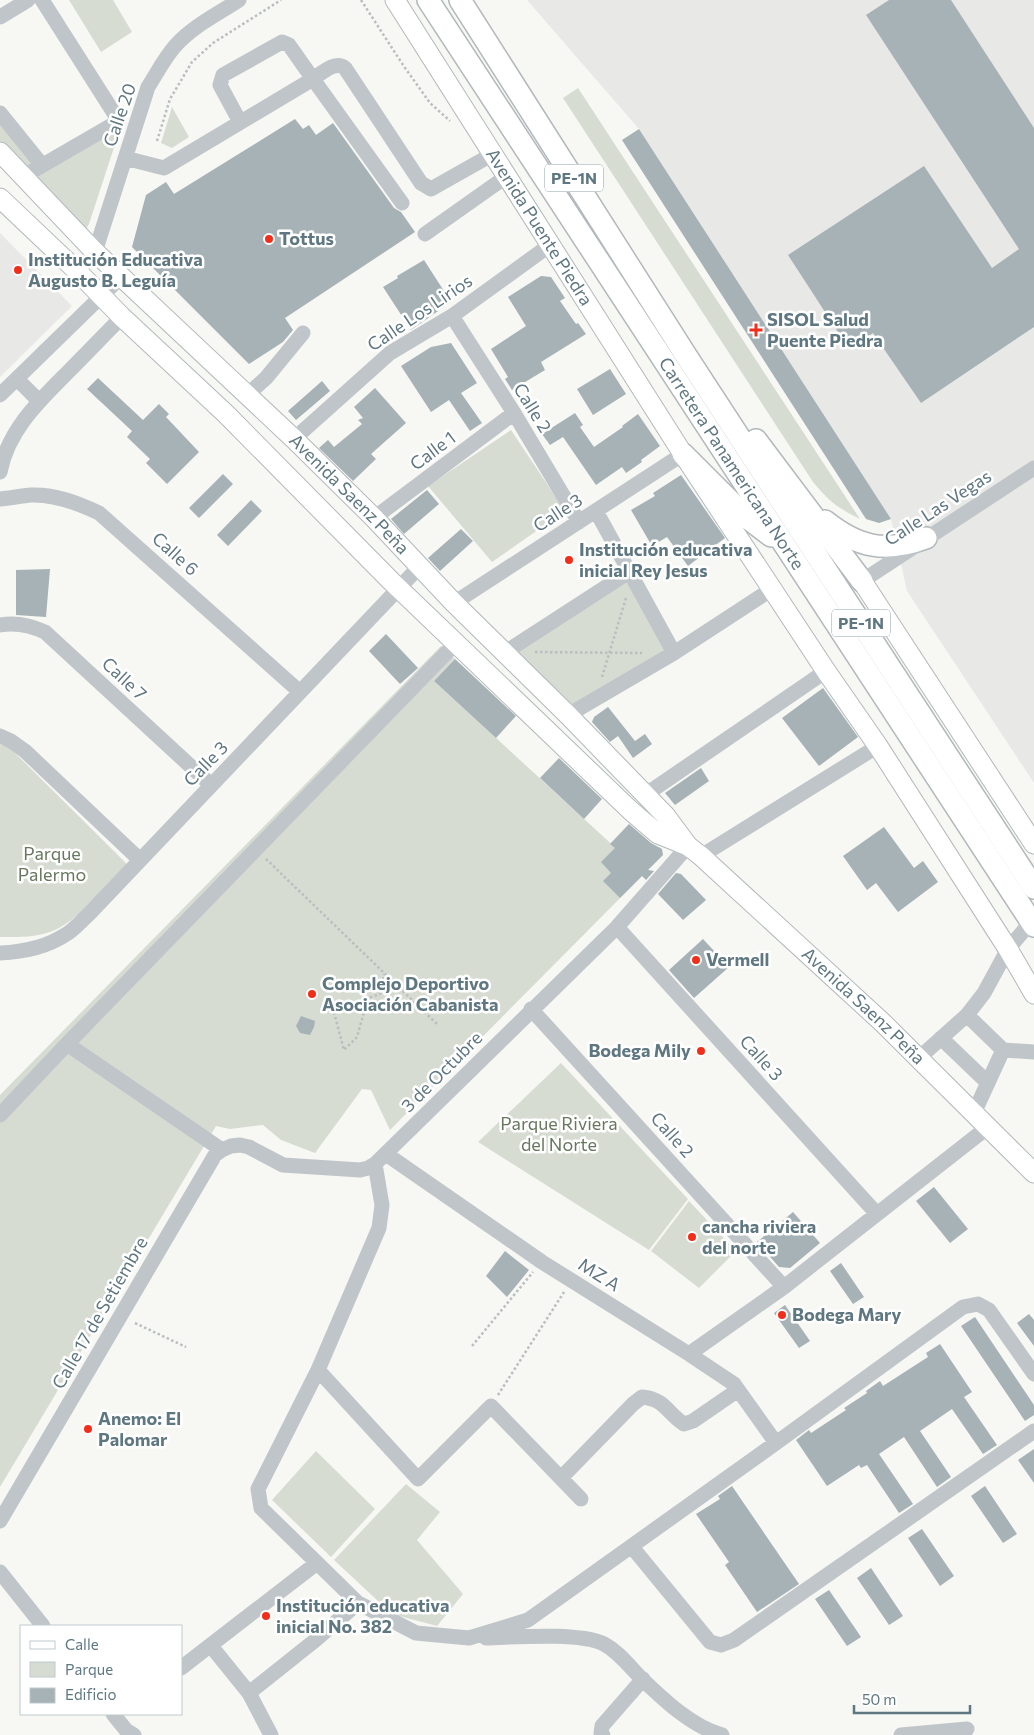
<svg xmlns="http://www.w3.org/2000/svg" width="1034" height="1735" viewBox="0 0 1034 1735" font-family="Commissioner,sans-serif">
  <rect width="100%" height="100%" fill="#f7f7f3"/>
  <!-- built -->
  <path fill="#e8e8e7" d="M527,0h507v783l-127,-192 -16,-72 -252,-390z
    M0,233l72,73 -72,71z"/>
  <!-- green -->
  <path fill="#d7dcd2" d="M69,0h44l19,32 -31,20z
    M578,88l282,431c-24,-12 -30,-17 -47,-37l-250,-384z
    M172,107l17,30 -17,11 -11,-5z
    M0,115l38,49 -13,9 -25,-25z
    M121,126l-32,98 -3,5 -5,1 -51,-52z
    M511,430l54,81 -73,51 -64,-76z
    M632,567l45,78 -116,76 -63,-64z
    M441,646l14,13 -21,22 210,193 -254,256 -19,-40 -9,-1 -47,64 -34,-13 -18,-15 -33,4 -14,-3 -216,361v-392z
    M0,745l9,2 118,117c-19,19 -48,55 -70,65 -18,9 -38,8 -57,8z
    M561,1063l127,136 -39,51 -171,-108z
    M689,1201l47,50 -37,37 -48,-37z
    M316,1451l59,58 -44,48 -59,-57z
    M406,1484l34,28 -23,28 46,54 -26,32 -45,-12 -58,-54z"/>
  <!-- building -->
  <path fill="#a6b2b6" d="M889,0h62l83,128v199l-113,76 -48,-70 -24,16 -61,-94 136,-89 68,102 27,-19 -153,-234z
    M295,119l8,10 6,-4 7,10 17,-12 61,85 7,4 14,20 -130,86 8,12 -10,12 -34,22 -117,-117 14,-52 20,-13 8,12z
    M639,129l252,390 -12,4 -13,-4 -244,-379z
    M424,260l27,42 -40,28 -28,-43 15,-9 -1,-2z
    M541,276l10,1 14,21 -5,3 16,23 2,-1 8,11 -45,28 4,8 -33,20 -7,-11 3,-2 -17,-28 35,-23 -18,-29z
    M451,343l26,40 -16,10 21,30 -12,8 -21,-31 -18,12 -30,-46 30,-19z
    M610,369l16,25 -33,21 -16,-26z
    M98,378l45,42 16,-16 10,10 -3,3 33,35 -32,32 -21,-21 4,-4 -23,-22 5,-6 -45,-42z
    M322,381l8,10 -34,29 -8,-9z
    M375,388l31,35 -35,31 5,5 -23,22 -34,-33 9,-8 6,7 28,-23 -4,-4 5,-2 -9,-11z
    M575,413l8,12 -3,2 14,20 29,-20 -1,-1 16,-12 22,32 -19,14 1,2 -16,11 -4,-6 -26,18 -33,-48 -13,8 -8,-11z
    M223,474l10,10 -34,34 -10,-10z
    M681,475l44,63 -37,28 -21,-29 -15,9 -21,-36 24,-14 -2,-3z
    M427,490l12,14 -35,30 -13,-15z
    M251,500l11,11 -34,35 -11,-11z
    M461,529l12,12 -33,30 -12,-13z
    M50,569l-4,48 -30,-2v-45z
    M386,634l32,34 -18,16 -31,-33z
    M455,659l61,57 -20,22 -62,-57z
    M823,688l35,49 -39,29 -37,-48z
    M608,707l27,34 10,-7 7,10 -19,14 -15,-22 -8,6 -18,-20 2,-5z
    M559,758l43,41 -18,20 -44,-41z
    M701,768l8,13 -34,24 -10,-12z
    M629,824l22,19 11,6 1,6 -15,15 6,1 -8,9 -4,-4 -22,22 -17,-17 8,-8 -10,-11 14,-14 -5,-4z
    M884,827l30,41 9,-7 15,21 -40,30 -22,-29 -9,7 -24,-34z
    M676,873l5,1 25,26 -23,20 -25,-26z
    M703,939l26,28 -35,31 -25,-28z
    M301,1016l14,5 -1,6 -4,8 -10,-2 -4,-7z
    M934,1187l34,42 -18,14 -34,-42z
    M793,1212l27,31 -30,25 -11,-1 -22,-25z
    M505,1251l24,19 -22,27 -21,-21z
    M841,1263l23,34 -11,7 -23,-33z
    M785,1305l25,36 -11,7 -25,-35z
    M1029,1314l5,6v26l-17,-23z
    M975,1317l59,88v10l-9,6 -64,-95z
    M940,1344l32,48 -8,5 33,48 -14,9 -31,-45 -32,22 31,46 -14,10 -33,-50 -25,17 34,50 -14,9 -32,-48 -6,3 -2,-3 -32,21 -31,-46 13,-10 2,3 35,-23 -2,-2 23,-15 -1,-2 14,-10 3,5 45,-29 -2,-4z
    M1034,1449v34l-16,-23z
    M732,1486l67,98 -42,28 -32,-47 4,-3 -33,-48 24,-15 -2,-3z
    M985,1486l32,48 -14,9 -32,-47z
    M922,1529l32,47 -14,10 -32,-48z
    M871,1568l32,48 -14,9 -32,-47z
    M829,1590l32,47 -14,9 -32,-47z"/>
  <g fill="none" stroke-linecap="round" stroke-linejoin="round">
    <!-- major casing -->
    <g stroke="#b2b9bc" stroke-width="21">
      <g id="major">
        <path id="s1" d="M395,0l288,454 143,217 52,75 130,203 26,45"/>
        <path id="s2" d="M0,152l95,100 199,187 80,79 80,85 114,112 97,100 23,31"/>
        <path id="s3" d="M0,198l77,73 45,46 104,97 165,167 239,229 28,24 30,12 13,10 182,167 151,150"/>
        <path d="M862,581l172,263"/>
      </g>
    </g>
    <!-- highway casing -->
    <g stroke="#b2b8bb" stroke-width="24">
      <g id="highway">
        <path id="s4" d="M428,0l606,926"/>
        <path d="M460,0l227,357 347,531"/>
        <path d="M756,440l106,141"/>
        <path d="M683,454l63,63 25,19"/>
        <path d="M825,521c34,27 60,32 101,17"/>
      </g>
    </g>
    <!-- path -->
    <path stroke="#b9bec0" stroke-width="2.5" stroke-dasharray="2.5 2.5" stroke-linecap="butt" d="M361,0l42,65 27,38 20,18
      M157,141l13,-42 22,-37 21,-19 68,-43
      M535,652l107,1
      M602,677l24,-79
      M266,859l172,166
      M322,1005l11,4 11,41 13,-13 11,-39 12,-4 4,-20
      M135,1323l51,24
      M472,1346l61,-74
      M498,1395l66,-103"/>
    <!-- minor -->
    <path stroke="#bfc5c8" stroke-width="15" d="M0,17l28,-17
      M0,113l42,52
      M240,122l-20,-37 3,-10 59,-33 7,3 24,34c9,-6 22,-19 32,-11l76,115 10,6 62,-35
      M125,158l39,10 149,-89 89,124
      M24,176l95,-55 -77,-121
      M425,234l82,-58
      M77,271l18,-19 53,-165c9,-14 17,-30 28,-42 17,-19 42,-31 63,-45
      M452,316l62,97 65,109
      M17,379l22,22
      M0,395l121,-118
      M247,395l19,-17 37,-45
      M294,439l96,-86 62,-37 98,-71
      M0,472c8,-42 39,-71 68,-100 18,-18 36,-37 54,-55
      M0,499c10,-1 21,-3 31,-4 24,-1 47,8 68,18l201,179
      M596,511l78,142
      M374,518l140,-105
      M862,581l172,-113
      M454,603l229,-149
      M0,625c16,-3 30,0 45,7l166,153
      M504,653l125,-81
      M568,715l106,-62 98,-64
      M0,736l11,5 14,10 115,109
      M645,795l181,-124
      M701,856l177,-110
      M617,927l260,287
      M0,953c23,-1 45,-5 65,-18 9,-5 16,-14 24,-21l330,-347
      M531,1009l253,278
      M967,1015l36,35 31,2
      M941,1038l47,45
      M67,1044l155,106
      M919,1058l48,-43 17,-22 24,-44 23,-27
      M974,1113l29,-63
      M0,1115l67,-71 389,-401
      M386,1154l156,108 147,92 45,30 42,59
      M375,1164l7,41 -3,23 -61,142 -60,119 3,19 97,95 58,30 53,5 59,-18 248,-177 187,-136 15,-3 11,6 45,64
      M689,1354l95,-67 204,-160
      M318,1370l100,109 73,-73 90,93
      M561,1478l72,-74 9,-7c23,2 25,16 42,27l9,-3 45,-31
      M0,1521l215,-366 7,-5 9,-4 9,-1 9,2 34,18 77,5 8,-2 7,-4 242,-237 71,-81
      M632,1547l78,95 11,3 13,-5 300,-209
      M0,1572l43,54
      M486,1638c28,-1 95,-6 118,6 15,8 25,22 37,34 23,22 50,48 81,57
      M211,1646l38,47 22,42
      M181,1668l136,-105
      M249,1693l64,-51 45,-39
      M113,1714l13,16 8,5
      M603,1735l-2,-2 1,-7 41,-47
      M901,1735l66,-6"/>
    <!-- major -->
    <use href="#major" stroke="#fff" stroke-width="19"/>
    <!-- highway -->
    <use href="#highway" stroke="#fff" stroke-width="21"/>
  </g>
  <!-- markers -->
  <g fill="#f12e1a" stroke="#fff" stroke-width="2">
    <circle cx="269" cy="239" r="5"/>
    <circle cx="18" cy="270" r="5"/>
    <path d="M753.5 322.5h5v5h5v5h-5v5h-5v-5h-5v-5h5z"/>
    <circle cx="569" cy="560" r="5"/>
    <circle cx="696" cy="960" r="5"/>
    <circle cx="312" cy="994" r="5"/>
    <circle cx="701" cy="1051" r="5"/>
    <circle cx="692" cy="1237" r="5"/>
    <circle cx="782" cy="1315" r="5"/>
    <circle cx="88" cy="1429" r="5"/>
    <circle cx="266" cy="1616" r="5"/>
  </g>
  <g text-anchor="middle" stroke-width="5" stroke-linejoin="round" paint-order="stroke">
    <!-- shield labels -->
    <g fill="#fff" stroke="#8fa0a7" stroke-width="1">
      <rect x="545" y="164.5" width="58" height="27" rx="4"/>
      <rect x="832" y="609.5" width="58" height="27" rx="4"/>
    </g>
    <g font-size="16" font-weight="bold" fill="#5f7781">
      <text x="574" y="184">PE-1N</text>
      <text x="861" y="629">PE-1N</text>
    </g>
    <!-- street labels -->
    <g font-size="18" fill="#5f7781" stroke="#fff">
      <text transform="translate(120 115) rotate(-71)" y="6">Calle 20</text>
      <text dy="6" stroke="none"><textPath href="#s1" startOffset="269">Avenida Puente Piedra</textPath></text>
      <text transform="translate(420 313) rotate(-34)" y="6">Calle Los Lirios</text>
      <text transform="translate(532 408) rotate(58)" y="6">Calle 2</text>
      <text transform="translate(433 451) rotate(-37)" y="6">Calle 1</text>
      <text dy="6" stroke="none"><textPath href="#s4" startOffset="554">Carretera Panamericana Norte</textPath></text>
      <text dy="6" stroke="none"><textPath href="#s2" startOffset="489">Avenida Saenz Peña</textPath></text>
      <text transform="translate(938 508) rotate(-33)" y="6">Calle Las Vegas</text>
      <text transform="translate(558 513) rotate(-33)" y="6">Calle 3</text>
      <text transform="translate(175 554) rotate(42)" y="6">Calle 6</text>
      <text transform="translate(124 679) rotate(43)" y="6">Calle 7</text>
      <text transform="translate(206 764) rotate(-46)" y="6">Calle 3</text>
      <text dy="6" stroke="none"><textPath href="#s3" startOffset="1185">Avenida Saenz Peña</textPath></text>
      <text transform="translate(761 1058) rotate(48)" y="6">Calle 3</text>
      <text transform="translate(442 1072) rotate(-45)" y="6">3 de Octubre</text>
      <text transform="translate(672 1135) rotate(48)" y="6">Calle 2</text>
      <text transform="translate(599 1275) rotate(32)" y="6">MZ A</text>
      <text transform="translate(100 1313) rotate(-60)" y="6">Calle 17 de Setiembre</text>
    </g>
    <!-- poi labels -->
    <g font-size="18" font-weight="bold" fill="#5f7781" stroke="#fff" text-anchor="start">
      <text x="279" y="245">Tottus</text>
      <text x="28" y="266">Institución Educativa<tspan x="28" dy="21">Augusto B. Leguía</tspan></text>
      <text x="767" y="326">SISOL Salud<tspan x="767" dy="21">Puente Piedra</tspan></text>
      <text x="579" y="556">Institución educativa<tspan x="579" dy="21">inicial Rey Jesus</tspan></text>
      <text x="706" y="966">Vermell</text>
      <text x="322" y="990">Complejo Deportivo<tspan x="322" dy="21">Asociación Cabanista</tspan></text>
      <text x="691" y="1057" text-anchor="end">Bodega Mily</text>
      <text x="702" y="1233">cancha riviera<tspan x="702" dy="21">del norte</tspan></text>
      <text x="792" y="1321">Bodega Mary</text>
      <text x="98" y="1425">Anemo: El<tspan x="98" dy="21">Palomar</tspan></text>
      <text x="276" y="1612">Institución educativa<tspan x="276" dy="21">inicial No. 382</tspan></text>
    </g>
    <!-- park labels -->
    <g font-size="18" fill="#67785f" stroke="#fff">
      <text x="52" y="860">Parque<tspan x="52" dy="21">Palermo</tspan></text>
      <text x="559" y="1130">Parque Riviera<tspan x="559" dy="21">del Norte</tspan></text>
    </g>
  </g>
  <!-- legend -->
  <rect x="20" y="1625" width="162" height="90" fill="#ffffff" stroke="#bfc9cd"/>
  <rect x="30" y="1641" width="25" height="8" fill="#ffffff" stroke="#bfc9cd"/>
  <text x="65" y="1650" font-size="15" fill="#5f7781">Calle</text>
  <rect x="30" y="1662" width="25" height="15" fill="#d7dcd2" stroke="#bfc9cd"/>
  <text x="65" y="1675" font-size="15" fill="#5f7781">Parque</text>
  <rect x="30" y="1688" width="25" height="15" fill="#a6b2b6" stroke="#bfc9cd"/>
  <text x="65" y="1700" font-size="15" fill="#5f7781">Edificio</text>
  <!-- scale -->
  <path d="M854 1705v8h116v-8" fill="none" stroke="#5f7781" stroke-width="2.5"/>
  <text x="862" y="1705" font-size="15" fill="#5f7781" stroke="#ffffff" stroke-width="4" paint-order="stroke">50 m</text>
</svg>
